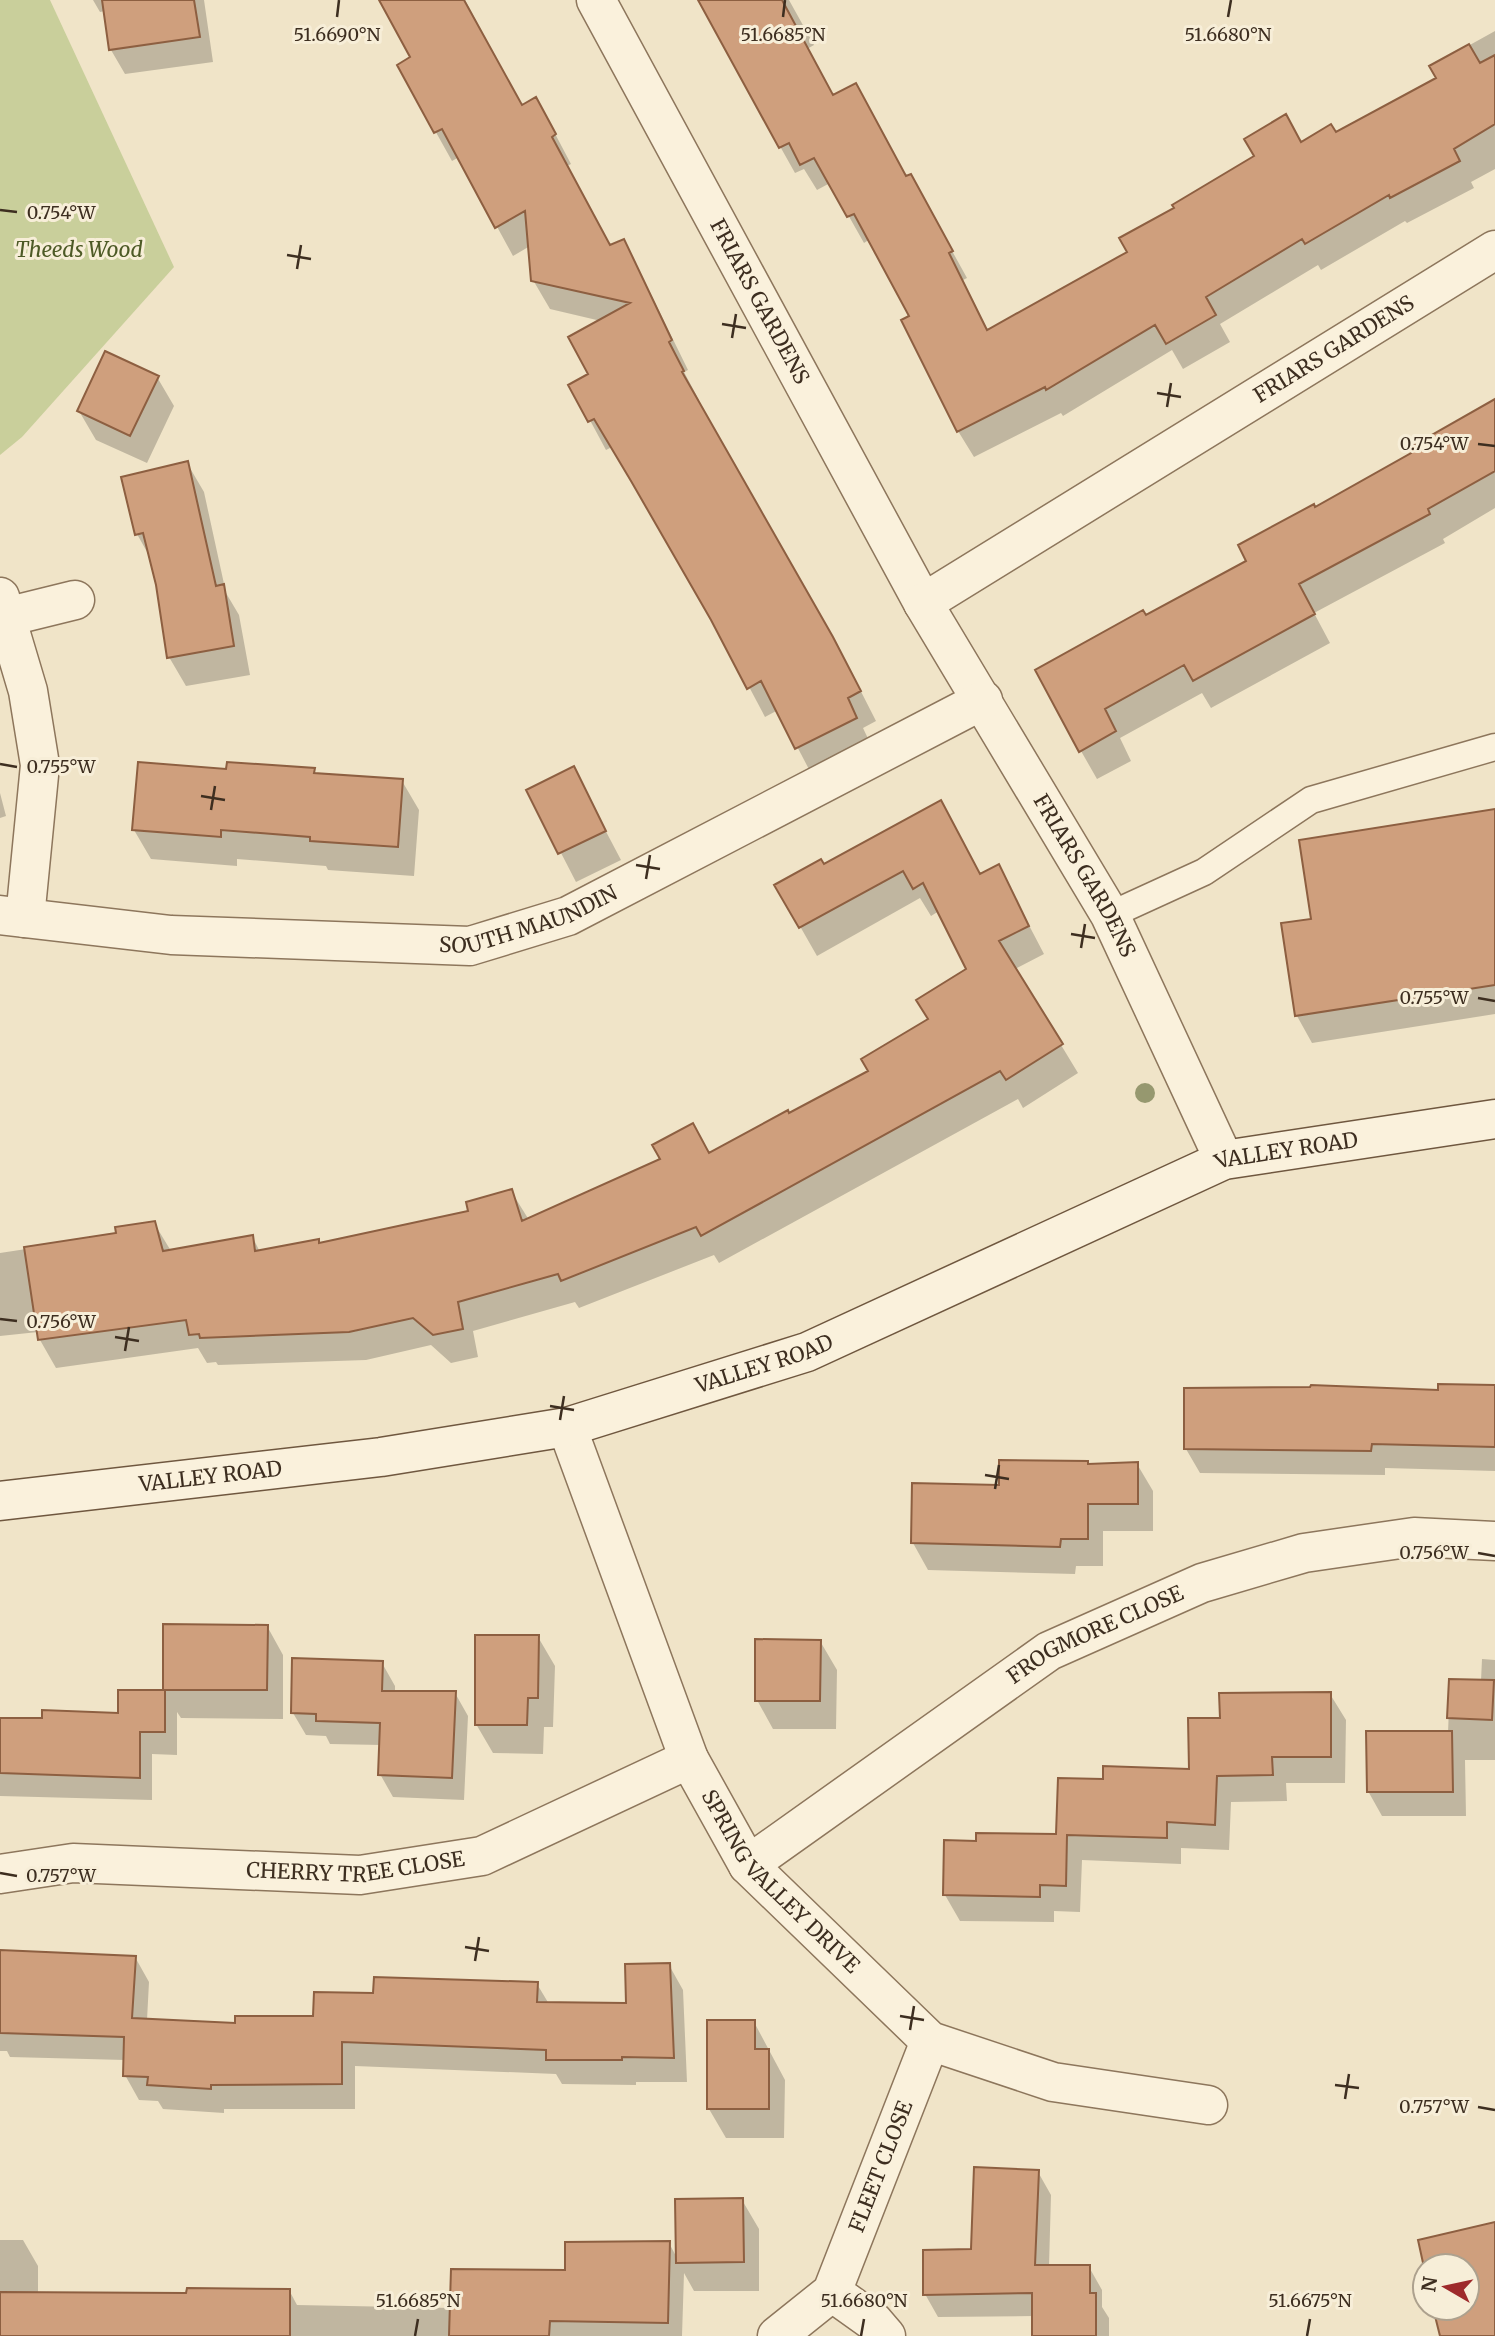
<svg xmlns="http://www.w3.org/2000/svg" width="1495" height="2336" viewBox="0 0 1495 2336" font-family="Merriweather,serif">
  <rect width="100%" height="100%" fill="#f0e4c8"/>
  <!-- green -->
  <path fill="#c9cf9b" d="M0,0h50l124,267 -152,170 -22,18z"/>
  <!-- shadow -->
  <path fill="#0003" d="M93,0h111l9,62 -88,12 -14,-24 -6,-39 -5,1z
    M381,0h84l57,107 30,21 19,36 -4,2 43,81 13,-6 16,29 49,100 -4,2 15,28 -2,1 152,267 27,53 -13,7 9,19 -59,30 -35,-67 -13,7 -52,-98 -101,-172 -6,3 -35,-65 19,-11 11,-53 -51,-12 -17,-29 -3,-34 -17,10 -54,-99 -7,4 -53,-95 14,-8z
    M698,0h91l25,45 -7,4 27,48 72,81 19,24 42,76 -4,2 25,51 142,-79 171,-108 34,-9 104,-57 -7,-12 63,-35v138l-24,13 3,6 -67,35 -2,-2 -84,49 -3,-5 -98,59 10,18 -47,27 -11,-19 -109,66 -2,-3 -87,44 -16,-26 -46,-114 -42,-78 -6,4 -34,-60 -13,7 -13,-21 -9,4z
    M157,377l17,29 -27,57 -51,-23 -17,-29z
    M1495,401v107l-52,31 2,4 -131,70 16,30 -119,65 -9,-15 -82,45 11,23 -34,18 -16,-28 64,-134 103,-55 66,-53 100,-56z
    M187,463l17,29 22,101 13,22 11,60 -64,11 -17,-29 -11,-72 -7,-26 -14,-25z
    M573,769l48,91 -45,22 -47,-91z
    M314,770l3,5 85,6 17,29 -5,66 -86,-6 -2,-4 -89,-7v7l-86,-7 -17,-29 93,-59z
    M0,793l6,23 -6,2z
    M1495,811v203l-183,29 -15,-27 -14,-91 30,-5z
    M824,866l157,9 17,-9 46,88 -29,15 63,104 -55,35 -5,-9 -299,164 -5,-8 -135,53 -4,-6 -102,29 5,26 -27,6 -20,-18 -65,15 -148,5 -2,-3 -9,1 -9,-15 -142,20 -16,-28 -2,-8 -38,4v-83l118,-18 36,-12 17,28 81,-15 8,16 58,-11 2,3 150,-32 41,-21 18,29 180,-65 161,-83 59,-52 39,-50 -29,-59 -8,5 -11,-18 -103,58 -40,-70z
    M1495,1387v84l-110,-3v7l-185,-2 -14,-24 254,-57z
    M1137,1464l16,27v40h-50v35h-27l-1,8 -147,-4 -15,-27 175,-78z
    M267,1626l16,29v64l-102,-1 -4,-6v43l-25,-1v46l-152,-4v-79l44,2 76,-4v-24l46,1 -2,-3z
    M538,1637l17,29 -2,61h-9l-1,27 -50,-1 -17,-29z
    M820,1641l17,29 -1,59h-63l-16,-29z
    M1482,1659l13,1v100h-30l1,56h-84l-14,-25 80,-58 2,-53 31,1z
    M382,1663l13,23v7h60l13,23 -4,84 -71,-3 -13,-23 1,-29 -51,-1 -4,-8 -20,-1 -13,-22z
    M1330,1694l16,26 -1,63h-59l1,18 -56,1 -2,48 -48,-2v16l-99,-4 -2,52 -26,-1v11l-94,-1 -15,-26 33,-52 80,-8 46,-55 86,-9 31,-52z
    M135,1957l14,25 -2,38 90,5 78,-8 60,-22 162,-11 12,20 78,1 42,-40 14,25 4,92h-51v3l-74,-1 -6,-10 -201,-8v43h-131v4l-61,-4 -5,-8 -19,-1 -14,-25v-15l-115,-3 -3,-6h-7v-76z
    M754,2022l31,58 -1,58h-58l-17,-29z
    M1038,2172l13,23 -2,71 40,1 13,23v17l7,11v18h-75v-20l-96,1 -13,-23 48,-43z
    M742,2200l17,29v62h-65l-10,-18 -2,63h-682v-96h23l15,26v28l150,1 101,-5 8,15 155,3 115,-36 102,-29 8,15z"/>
  <!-- building -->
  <path fill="#cf9f7d" stroke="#8d5f41" stroke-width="2" d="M102,0h92l6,37 -91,13z
    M379,0h85l58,105 14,-8 20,37 -4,3 58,108 14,-6 48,101 -3,2 15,29 -2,1 151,265 28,54 -13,7 9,20 -62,31 -34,-68 -14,8 -36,-69 -80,-139 -37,-62 -6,3 -20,-37 20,-11 -20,-37 62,-34 -99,-22 -6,-70 -30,17 -53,-99 -8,4 -37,-68 13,-8z
    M698,0h84l51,95 23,-12 50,93 5,-2 42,77 -4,2 38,77 140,-78 -8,-14 55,-30 -2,-3 82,-49 -10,-17 42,-25 15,28 30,-18 5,8 100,-54 -7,-12 40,-22 11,19 15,-8v69l-41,25 6,12 -70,37 -1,-3 -84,49 -3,-5 -96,58 10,18 -50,29 -11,-19 -109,65 -1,-3 -88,45 -56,-112 8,-4 -55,-102 -7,3 -33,-59 -14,7 -11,-22 -10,5z
    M105,351l54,25 -29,60 -53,-25z
    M1495,399v72l-67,38 2,5 -131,70 16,30 -122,67 -9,-16 -79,44 11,22 -37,21 -44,-82 108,-60 3,5 100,-54 -8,-16 76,-41 1,3 96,-54 -2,-5z
    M188,461l28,125 8,-2 10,62 -67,12 -11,-73 -13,-52 -8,2 -14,-58z
    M138,762l88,7 1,-7 88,6 -1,5 89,6 -5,68 -88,-6v-4l-89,-7v7l-89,-7z
    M574,766l32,65 -48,23 -32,-64z
    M941,800l39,74 19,-10 30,62 -30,15 64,103 -57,36 -6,-9 -299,165 -5,-9 -135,54 -3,-7 -100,28 5,27 -30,6 -20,-17 -64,14 -149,6 -1,-4 -10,1 -3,-15 -148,20 -14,-93 92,-14 -1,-6 40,-6 8,30 90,-16 2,16 64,-12v4l149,-32 -2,-9 46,-13 10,32 138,-62 -8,-14 41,-22 16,30 79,-43 1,3 79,-42 -7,-12 67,-40 -12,-19 50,-31 -43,-86 -10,6 -10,-18 -104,57 -25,-43 47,-26 3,5z
    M1495,809v176l-200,31 -14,-93 30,-4 -12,-79z
    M1438,1384l57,1v62l-123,-3 -1,7 -187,-2v-61l126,-1 1,-2 127,5z
    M999,1460l89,1v3l50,-2v42h-50v35h-27l-1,8 -149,-4 1,-60 87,2z
    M163,1624l105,1 -1,65h-104z
    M475,1635h64l-1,63h-10l-1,27h-52z
    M755,1639l66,1 -1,61h-65z
    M292,1658l91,3 -1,30h74l-4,87 -74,-3 2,-52 -64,-2v-7l-25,-1z
    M1449,1679l45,1 -2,40 -45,-2z
    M118,1690h47v42h-25v46l-140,-5v-55h42v-8l76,3z
    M1331,1692v65h-59l1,18 -56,1 -2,49 -48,-3v16l-100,-3 -1,51 -26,-1v12l-97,-2 1,-55 32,1v-8l80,1 2,-56 45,1v-13l86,3 -1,-51h32l-1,-25z
    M1366,1731h86l1,61h-86z
    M0,1950l136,6 -4,62 103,5v-7h78l1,-24 59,1 1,-16 164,5 -1,20 89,1 -1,-39 45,-1 4,95 -52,-1v3h-76v-10l-204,-8v42l-131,1v4l-64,-4 1,-8 -25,-1 1,-39 -124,-4z
    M707,2020h48v29h14v60h-62z
    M974,2167l65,3 -4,95h55v28h6v43h-64v-43l-109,2v-45l48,-1z
    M743,2198l1,64 -68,1 -1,-64z
    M1495,2222v114h-55l-7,-28h34v-42h-42v6l-7,-32z
    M670,2241l-2,82 -118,-2 -1,15h-100l2,-67 114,1v-28z
    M187,2288l103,1v47h-290v-44l186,1z"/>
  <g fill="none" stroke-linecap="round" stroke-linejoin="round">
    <!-- lane casing -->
    <g stroke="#8d765c" stroke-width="29">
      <path id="lane" d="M1110,915l94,-43 107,-72 184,-53"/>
    </g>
    <!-- street casing -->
    <g stroke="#8d765c" stroke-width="41">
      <g id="street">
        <path id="s1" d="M596,0l327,603 187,312 114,245"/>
        <path d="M0,597l28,94 12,74 -15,153"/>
        <path id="s2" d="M923,603l572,-353"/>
        <path d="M6,617l69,-17"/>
        <path id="s3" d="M0,915l171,20 299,11 98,-30 415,-216"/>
        <path id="s4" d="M567,1427l122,332 59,106 182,176 123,41 155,23"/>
        <path id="s5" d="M748,1865l301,-214 153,-68 102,-30 110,-16 81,4"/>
        <path id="s6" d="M0,1874l73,-11 287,12 122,-19 207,-97"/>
        <path d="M832,2292l42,30 12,14"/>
        <path id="s7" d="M777,2336l55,-44 98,-251"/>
      </g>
    </g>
    <!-- secondary casing -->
    <g stroke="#6f573f" stroke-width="41">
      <g id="secondary">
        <path id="s8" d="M0,1501l381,-44 186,-30 240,-75 417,-192 271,-41"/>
      </g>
    </g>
    <!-- lane -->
    <use href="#lane" stroke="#faf1dc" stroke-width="26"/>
    <!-- street -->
    <use href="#street" stroke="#faf1dc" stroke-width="38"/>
    <!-- secondary -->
    <use href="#secondary" stroke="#faf1dc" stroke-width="38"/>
  </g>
  <!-- trees -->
  <circle fill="#96986f" cx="1145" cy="1093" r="10"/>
  <!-- ticks -->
  <path fill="none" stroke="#3d2e20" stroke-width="2.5" d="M337,17l2,-17M783,17l2,-17M1228,17l3,-17M0,210l17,2M287,255l24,4M297,269l4,-24M722,324l24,4M732,338l4,-24M1157,393l24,4M1167,407l4,-24M1478,444l17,2M0,764l17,3M201,796l24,4M211,810l4,-24M636,865l24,4M646,879l4,-24M1071,934l24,4M1081,948l4,-24M1478,998l17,3M0,1319l17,2M115,1337l24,4M125,1351l4,-24M550,1406l24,4M560,1420l4,-24M985,1475l24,4M995,1489l4,-24M1478,1553l17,3M0,1873l17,3M465,1947l24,4M475,1961l4,-24M900,2016l24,4M910,2030l4,-24M1335,2085l24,3M1345,2099l4,-25M1478,2107l17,3M415,2336l3,-17M861,2336l3,-17M1307,2336l3,-17"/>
  <g text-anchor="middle" stroke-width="6" stroke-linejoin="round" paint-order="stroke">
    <!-- park labels -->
    <g font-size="21" font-style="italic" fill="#4d5a26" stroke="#f7eed8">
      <text x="79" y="257">Theeds Wood</text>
    </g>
    <!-- street labels -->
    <g font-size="21" fill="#3d2e20" stroke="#f7eed8">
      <text dy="7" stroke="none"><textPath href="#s1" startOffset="343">FRIARS GARDENS</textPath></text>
      <text dy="7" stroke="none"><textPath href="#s2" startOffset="483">FRIARS GARDENS</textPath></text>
      <text dy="7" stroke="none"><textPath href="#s1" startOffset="1003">FRIARS GARDENS</textPath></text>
      <text dy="7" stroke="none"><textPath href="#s3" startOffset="534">SOUTH MAUNDIN</textPath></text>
      <text dy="7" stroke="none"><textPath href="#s8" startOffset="1346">VALLEY ROAD</textPath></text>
      <text dy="7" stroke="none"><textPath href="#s8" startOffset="779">VALLEY ROAD</textPath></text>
      <text dy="7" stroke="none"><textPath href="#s8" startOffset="212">VALLEY ROAD</textPath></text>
      <text dy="7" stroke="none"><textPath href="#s5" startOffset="418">FROGMORE CLOSE</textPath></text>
      <text dy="7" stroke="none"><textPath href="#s6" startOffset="357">CHERRY TREE CLOSE</textPath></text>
      <text dy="7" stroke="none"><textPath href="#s4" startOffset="508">SPRING VALLEY DRIVE</textPath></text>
      <text dy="7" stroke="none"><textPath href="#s7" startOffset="205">FLEET CLOSE</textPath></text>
    </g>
  </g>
  <g font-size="18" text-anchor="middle" fill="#3d2e20" stroke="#f7eed8" stroke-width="6" stroke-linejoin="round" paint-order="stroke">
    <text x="337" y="41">51.6690°N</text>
    <text x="783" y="41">51.6685°N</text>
    <text x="1228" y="41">51.6680°N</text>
    <text x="61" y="219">0.754°W</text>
    <text x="1434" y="450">0.754°W</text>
    <text x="61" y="773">0.755°W</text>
    <text x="1434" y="1004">0.755°W</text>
    <text x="61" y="1328">0.756°W</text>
    <text x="1434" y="1559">0.756°W</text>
    <text x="61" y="1882">0.757°W</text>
    <text x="1434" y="2113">0.757°W</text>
    <text x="418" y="2307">51.6685°N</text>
    <text x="864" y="2307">51.6680°N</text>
    <text x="1310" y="2307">51.6675°N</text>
  </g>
  <!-- north arrow -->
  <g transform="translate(1446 2287) rotate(279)"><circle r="33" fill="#f7eed8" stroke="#ada18e" stroke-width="2"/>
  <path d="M0-5L12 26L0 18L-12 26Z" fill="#9e2a2b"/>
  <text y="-10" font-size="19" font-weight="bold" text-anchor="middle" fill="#3d2e20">N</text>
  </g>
</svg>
